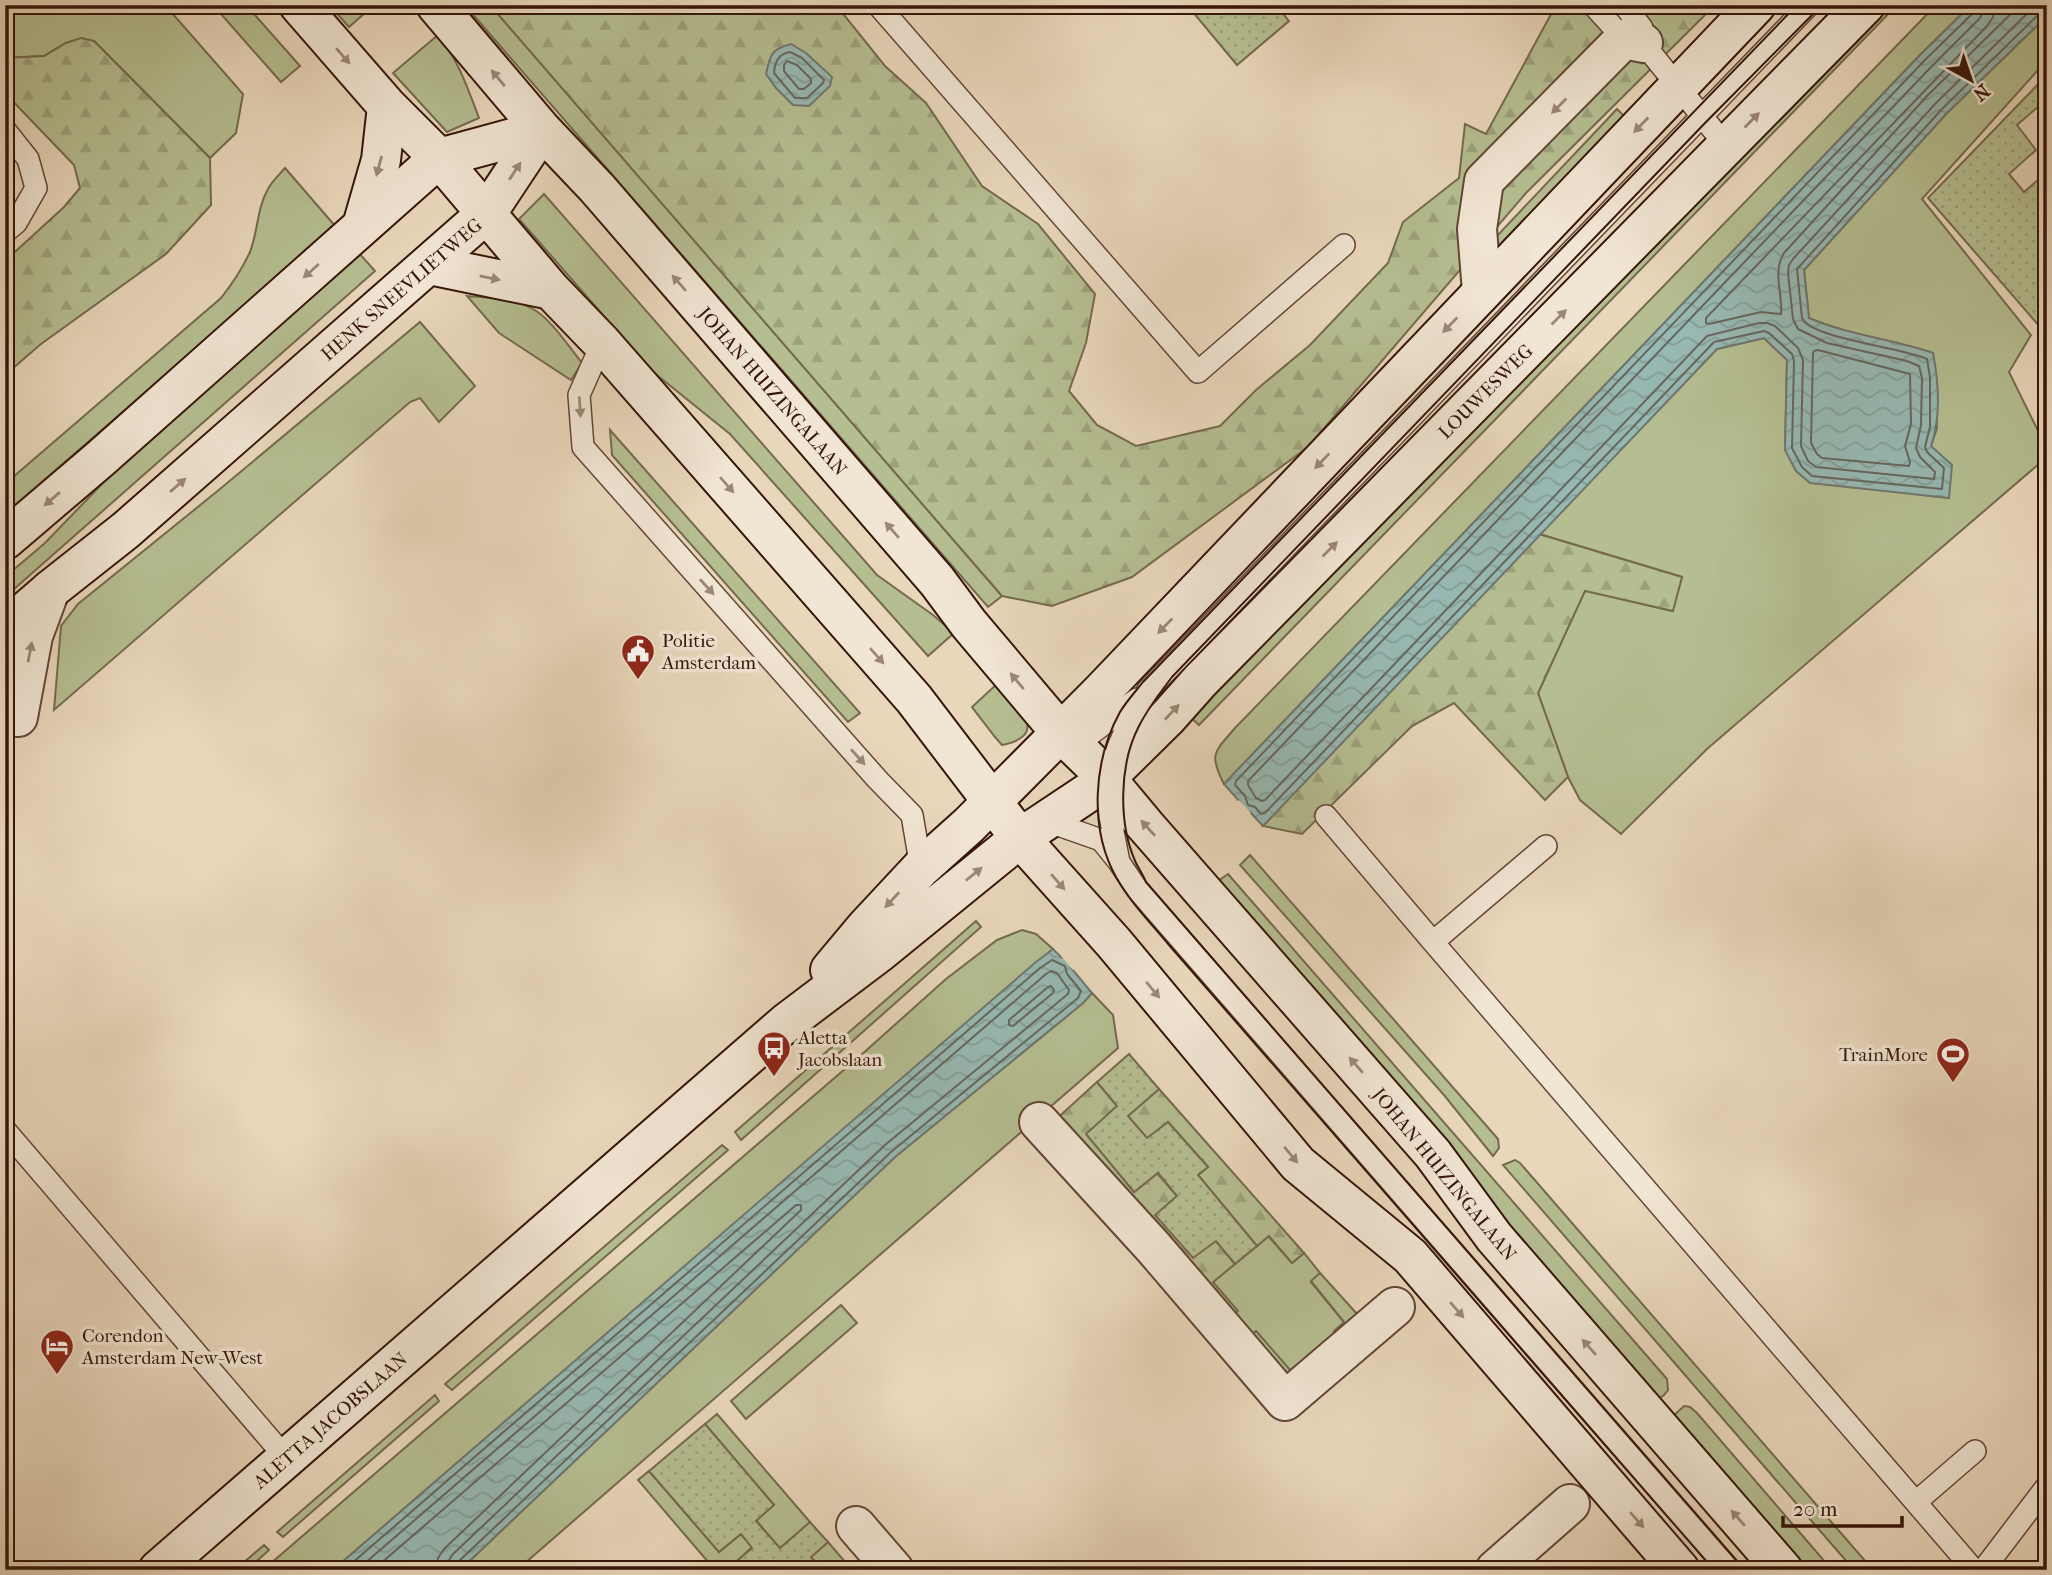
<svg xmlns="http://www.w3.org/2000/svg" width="2052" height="1575" viewBox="0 0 2052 1575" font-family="'IM FELL French Canon',serif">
  <defs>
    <pattern id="forest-firs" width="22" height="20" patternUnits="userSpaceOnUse" patternTransform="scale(1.75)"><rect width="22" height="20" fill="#b5be91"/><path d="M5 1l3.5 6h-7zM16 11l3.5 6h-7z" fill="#9ca27c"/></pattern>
    <pattern id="park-dots" width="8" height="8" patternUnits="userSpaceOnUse" patternTransform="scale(1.75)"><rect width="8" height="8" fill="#b5be91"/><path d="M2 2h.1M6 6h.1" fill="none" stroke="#9ca27c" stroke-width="1.8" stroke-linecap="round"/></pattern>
    <pattern id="water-waves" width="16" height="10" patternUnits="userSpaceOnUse" patternTransform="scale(1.75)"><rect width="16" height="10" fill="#97b9b3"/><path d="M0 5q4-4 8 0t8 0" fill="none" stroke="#839e99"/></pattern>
  </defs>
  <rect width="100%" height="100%" fill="#e9d7bb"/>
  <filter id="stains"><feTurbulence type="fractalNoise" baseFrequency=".00286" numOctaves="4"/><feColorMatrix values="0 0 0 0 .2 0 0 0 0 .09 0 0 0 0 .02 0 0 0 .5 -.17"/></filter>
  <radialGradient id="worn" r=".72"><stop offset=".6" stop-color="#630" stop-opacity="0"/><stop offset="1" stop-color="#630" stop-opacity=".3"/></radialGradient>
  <!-- grass -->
  <path fill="#b5be91" stroke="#756a4d" stroke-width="2" d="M5,5h160l78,89 -7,39 -26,25 -116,-117 -28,2 -22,13 -39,2z
    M213,5h33l54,61 -19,16z
    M329,5h45l-25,22z
    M474,5h16l512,591 -14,11 -520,-598z
    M1878,5h19l-698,720 -11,-10z
    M1936,5h35l-51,50 -696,729c-16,-31 -9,-32 11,-56z
    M2047,16v44l-125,139 109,136 -22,37 38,77v8l-340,292 -86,85 -41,-34 -12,-23 -30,-84 47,-103 87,21 10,-34 -143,-43 178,-185 47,-11 23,22 -2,90 105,41 59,7 -18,-52 6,-18 -4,-75c-41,-14 -85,-18 -124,-35l-5,-48 143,-157z
    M438,35c20,24 30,54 41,83l-32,14 -54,-59z
    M1617,109l16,16 -133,138 -4,-26z
    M285,168l51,59 -331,287v-30l216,-186c12,-15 21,-29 29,-46 8,-21 7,-44 18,-63 4,-8 12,-15 17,-21z
    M544,194l333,381 56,40 21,18 -26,23 -198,-222 -78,-63 -133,-152z
    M358,252l17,19 -370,326v-20l40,-34 135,-140z
    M467,296c22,2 47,2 66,13 18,10 36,38 49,54l-11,17 -72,-47z
    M420,322l55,64 -36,36 -19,-24 -10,4 -356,308 7,-84 17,-22 142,-115z
    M610,430l250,283 -12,9 -236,-267z
    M998,683c18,21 54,52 4,62l-7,-8 -23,-30z
    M1250,855l248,284 1,9 -6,8 -49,-61 -204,-230z
    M1228,874l439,505 1,11 -4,5 -8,6 -438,-520z
    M976,921l5,6 -240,213 -6,-8z
    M1022,930l14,4 17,15 -720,621h-70l597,-514 86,-77 51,-39z
    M1092,993l21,22 5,33 -601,522h-57l435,-413 188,-154z
    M722,1145l6,5 -276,240 -7,-6z
    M1515,1160l5,3 353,407h-19l-351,-405z
    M1268,1236l24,27 12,-10 16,20 -9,9 33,40v22l-54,27 -34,-40 -12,9 -31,-58z
    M841,1305l16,18 -111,96 -15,-18z
    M435,1395l4,6 -156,136 -6,-5z
    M1684,1406l6,1 7,6 135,157h-35l-127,-151z
    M717,1414l93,108 -30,27 -24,-29 18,-15 -69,-81z
    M649,1471l70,81 22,-18 11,13 -20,19 2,4h-19l-77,-90z
    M828,1542l24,28h-30l-11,-13z
    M264,1545l5,5 -22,20h-12z"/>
  <!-- forest -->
  <path fill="url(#forest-firs)" stroke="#756a4d" stroke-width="2" d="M490,5h346l49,61 41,37 56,83 56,38 57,70 -9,49 -17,48 28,34 39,21 84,-20 36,-36 54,-45 78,-82 15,-41 56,-44 6,-54 21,10 70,-129h159l-189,188 -218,254 -176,130 -80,29 -50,-10z
    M81,38l13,3 116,117 1,47 -45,49 -125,90 -36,31v-114l59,-54 16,-19 -6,-23 -69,-72v-35l39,-2 22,-13z
    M1539,534l143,43 -9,34 -88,-20 -47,102 30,84 -23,23 -91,-97 -42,23 -110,108 -39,-8z
    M1097,1082l20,24 -30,28 47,58 23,-19 20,23 -21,19 60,26 19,23 -22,18 25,29 -11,9 -174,-198z
    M1159,1089l145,164 -12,10 -23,-27 -12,10 -59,-71 10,-8 -40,-45 -21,17 -19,-23z
    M1320,1273l47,52 -23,19 -10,-13 10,-9 -33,-41z
    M1256,1331l34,39 12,-8 -14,29 -44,-51z"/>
  <!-- park -->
  <path fill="url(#park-dots)" stroke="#756a4d" stroke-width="2" d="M1187,5h89l13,16 -52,44z
    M2047,75v24l-30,26 19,25 -27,24 15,18 23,-20v163l-119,-137z
    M1129,1054l30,35 -31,27 19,22 21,-16 40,45 -10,8 59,71 -22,18 -19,-23 -23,17 -38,-43 22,-19 -19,-23 -24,19 -48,-58 31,-28 -20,-24z
    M705,1424l69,81 -18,16 24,27 30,-26 18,20 -17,15 11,13h-88l-3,-4 21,-18 -11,-14 -22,18 -70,-81z"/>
  <!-- water -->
  <path fill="url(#water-waves)" stroke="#70776f" stroke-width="2" d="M1971,5h76v11l-100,97 -143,157 5,48c39,17 83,21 124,35 6,31 8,64 -2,93l21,19 -3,33 -139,-15 -14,-12 -11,-21 2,-90 -23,-22 -47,11 -454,477 -13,-14 -178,157 20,24 -9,10 -188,154 -435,413h-127l703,-608 17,-13 9,9 178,-156 -16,-18 696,-729z
    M791,44l15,9 26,24 -2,9 -21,20 -16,-1 -17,-17 -10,-14c4,-19 5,-25 25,-30z"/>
  <!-- pier -->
  <path fill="#e9d7bb" d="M1239,800l12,13 -178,157 -12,-14z"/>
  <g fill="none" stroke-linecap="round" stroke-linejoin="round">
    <!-- shore -->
    <path stroke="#66675e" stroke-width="2" d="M1975,5l-2,8 -48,47 -689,721 -1,4 10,11 3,9 7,2 6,7 4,-1 449,-471 50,-11 5,2 23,21 2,7 -2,87 10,19 10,9 130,13 2,-21 -17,-16 -2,-5 5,-20v-50l-3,-18c-26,-12 -115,-20 -125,-41l-5,-49 145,-160 97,-95 8,-2
      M1984,5l-1,8 -4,6 -47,47 -684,715v4l8,13 6,3 3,-1 442,-464 52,-13h8l8,3 23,22 5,12 -2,86 7,15 8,6 118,12 1,-7 -15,-15 -4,-9 5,-23 1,-47 -3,-12 -12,-5 -80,-18 -29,-14 -5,-10 -5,-46 1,-8 4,-6 143,-156 100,-98
      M1994,5l-1,12 -6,9 -281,292v5l3,1 52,-12 20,2c2,-20 -9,-42 3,-61l144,-158 92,-90
      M790,52l12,6 22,22 -1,3 -16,15h-12l-21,-25c1,-11 4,-19 16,-21z
      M787,61l10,4 14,14v4l-7,6h-5l-15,-18v-6z
      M1818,350l92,24 1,50 -6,22 5,16 -1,4 -87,-8 -5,-4 -6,-11 2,-90 1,-2z
      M1051,986l3,4 -1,3 -40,33 -4,-1v-5l39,-33z
      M344,1570l696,-602 12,-8 13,6 2,8 14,17 -3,7 -187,154 -433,410 -3,8
      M357,1570l689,-596 5,-3 6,2 12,17 -1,4 -183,151 -433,410 -4,7 -1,8
      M373,1570l423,-365h5v5l-357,339 -6,9 -2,12"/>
    <!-- lane casing -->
    <g stroke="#624636" stroke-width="24">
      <path id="lane" d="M878,5l320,367 146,-127
        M1593,5l31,34
        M1624,5l18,23 1,15 83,103
        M5,130l23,29 8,29 -20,35 -11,9
        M602,343l-23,52 4,52 294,332 35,36 9,53
        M1068,751l69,-52
        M1326,816l107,126
        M1044,820l57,20 18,22 18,27 592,681
        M1546,846l-113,96 541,628
        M1119,862l-9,-46 -3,-38 12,-33 11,-25 18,-30 661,-685
        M5,1130l281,328
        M1916,1502l59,-51
        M1983,1570l64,-84"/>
    </g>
    <!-- street casing -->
    <g stroke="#624636" stroke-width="42">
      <path id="street" d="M1482,292l-5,-63 7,-48 140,-142 19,4
        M5,716l13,1 15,-81 17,-46
        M1039,1122l115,126 131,153 110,-94
        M856,1526l38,44
        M1495,1570l75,-66"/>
    </g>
    <!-- secondary casing -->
    <g stroke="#351509" stroke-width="42">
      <path id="secondary" d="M299,5l88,101 52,52 112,132 51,53 312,356 106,139 94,105 184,221 112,92 270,314
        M436,5l106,125 55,58 340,393 32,43 92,109 39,38 45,54 288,329 61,83 289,333
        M362,226l19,-66 6,-54
        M429,265l122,25
        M5,540l95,-81 339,-301 103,-28
        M5,629l45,-39 76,-60 361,-317 55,-83
        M830,970l36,-43 55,-59 48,-43 133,-134 654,-686
        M158,1570l628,-547 94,-71 140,-114 78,-52 70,-69 32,-36 665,-676"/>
    </g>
    <!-- lane -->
    <use href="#lane" stroke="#f1e5d3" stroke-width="21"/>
    <!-- street -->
    <use href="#street" stroke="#f1e5d3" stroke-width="38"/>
    <!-- secondary -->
    <use href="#secondary" stroke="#f1e5d3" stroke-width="38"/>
    <!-- tram -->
    <path stroke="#351509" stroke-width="2" d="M1714,1570l-545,-625c-18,-22 -39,-43 -53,-68 -27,-49 -23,-116 4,-165 6,-10 15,-20 23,-30l654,-677
      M1745,1570l-599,-688c-3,-7 -7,-13 -10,-19 -18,-39 -17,-99 3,-137 9,-18 21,-33 33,-49l534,-555 116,-117"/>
  </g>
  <!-- one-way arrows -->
  <defs><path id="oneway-solid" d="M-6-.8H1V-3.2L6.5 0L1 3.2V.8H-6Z" transform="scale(1.75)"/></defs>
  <g fill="#9c8778">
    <use href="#oneway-solid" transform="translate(343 56) rotate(49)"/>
    <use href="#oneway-solid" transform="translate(498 78) rotate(-130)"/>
    <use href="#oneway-solid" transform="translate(1559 106) rotate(135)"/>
    <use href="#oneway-solid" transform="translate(1752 120) rotate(-45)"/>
    <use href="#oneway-solid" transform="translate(1641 125) rotate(134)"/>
    <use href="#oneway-solid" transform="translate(379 166) rotate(105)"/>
    <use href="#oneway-solid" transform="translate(515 171) rotate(-57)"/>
    <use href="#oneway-solid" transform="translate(311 271) rotate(138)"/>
    <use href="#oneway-solid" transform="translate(490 278) rotate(11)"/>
    <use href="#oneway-solid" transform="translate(679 283) rotate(-131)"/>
    <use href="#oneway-solid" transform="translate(1559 317) rotate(-45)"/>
    <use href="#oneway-solid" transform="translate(1450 325) rotate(134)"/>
    <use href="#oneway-solid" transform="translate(580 407) rotate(86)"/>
    <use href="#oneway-solid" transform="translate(1322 461) rotate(134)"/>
    <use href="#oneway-solid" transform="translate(178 485) rotate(-41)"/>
    <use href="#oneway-solid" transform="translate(727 485) rotate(49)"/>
    <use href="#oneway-solid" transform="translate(52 499) rotate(139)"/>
    <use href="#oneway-solid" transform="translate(892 530) rotate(-131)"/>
    <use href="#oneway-solid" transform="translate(1330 549) rotate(-45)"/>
    <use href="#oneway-solid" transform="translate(707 587) rotate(48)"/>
    <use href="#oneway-solid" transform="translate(1165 626) rotate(134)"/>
    <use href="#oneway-solid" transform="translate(30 652) rotate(-79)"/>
    <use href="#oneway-solid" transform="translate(877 656) rotate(49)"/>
    <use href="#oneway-solid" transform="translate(1017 681) rotate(-130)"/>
    <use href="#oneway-solid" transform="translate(1172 712) rotate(-47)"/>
    <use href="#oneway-solid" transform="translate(858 757) rotate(48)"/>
    <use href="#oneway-solid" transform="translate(1148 828) rotate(-132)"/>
    <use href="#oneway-solid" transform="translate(974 874) rotate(-39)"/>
    <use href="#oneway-solid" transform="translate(1058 882) rotate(49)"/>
    <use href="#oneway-solid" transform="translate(892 900) rotate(133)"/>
    <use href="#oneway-solid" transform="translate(1153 990) rotate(50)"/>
    <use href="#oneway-solid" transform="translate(1356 1065) rotate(-131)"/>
    <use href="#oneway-solid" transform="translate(1291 1155) rotate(50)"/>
    <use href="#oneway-solid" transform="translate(1457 1310) rotate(49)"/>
    <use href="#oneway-solid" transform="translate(1589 1347) rotate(-131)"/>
    <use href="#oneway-solid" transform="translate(1738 1518) rotate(-131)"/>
    <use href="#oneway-solid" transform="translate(1637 1520) rotate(49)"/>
  </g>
  <!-- icons -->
  <defs>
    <g id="civic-pin" transform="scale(1.75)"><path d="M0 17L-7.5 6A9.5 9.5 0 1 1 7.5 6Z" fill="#8f2418" stroke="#f1e5d3"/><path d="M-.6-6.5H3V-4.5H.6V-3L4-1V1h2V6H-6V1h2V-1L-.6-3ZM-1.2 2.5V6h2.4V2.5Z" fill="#fff"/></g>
    <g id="bus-pin" transform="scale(1.75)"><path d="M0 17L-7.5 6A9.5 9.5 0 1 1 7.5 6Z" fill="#8f2418" stroke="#f1e5d3"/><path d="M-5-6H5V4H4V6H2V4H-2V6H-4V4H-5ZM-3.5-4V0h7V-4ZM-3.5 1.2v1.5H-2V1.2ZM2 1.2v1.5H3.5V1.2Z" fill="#fff"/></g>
    <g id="stadium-pin" transform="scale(1.75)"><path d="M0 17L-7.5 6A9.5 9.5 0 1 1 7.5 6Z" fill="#8f2418" stroke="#f1e5d3"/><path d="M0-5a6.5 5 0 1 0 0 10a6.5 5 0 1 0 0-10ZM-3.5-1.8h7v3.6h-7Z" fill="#fff"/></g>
    <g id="hotel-pin" transform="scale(1.75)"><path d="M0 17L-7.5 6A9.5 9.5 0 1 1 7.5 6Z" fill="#8f2418" stroke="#f1e5d3"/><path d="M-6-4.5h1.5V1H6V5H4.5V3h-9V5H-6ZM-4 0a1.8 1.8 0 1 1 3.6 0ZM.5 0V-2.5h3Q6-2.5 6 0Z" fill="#fff"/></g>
  </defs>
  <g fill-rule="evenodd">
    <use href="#civic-pin" x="638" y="651"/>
    <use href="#bus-pin" x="774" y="1048"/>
    <use href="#stadium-pin" x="1953" y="1054"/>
    <use href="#hotel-pin" x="57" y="1346"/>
  </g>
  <g text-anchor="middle" stroke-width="7" stroke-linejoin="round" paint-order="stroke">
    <!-- street labels -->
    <g font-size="19" fill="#351509" stroke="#f1e5d3">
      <text transform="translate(401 289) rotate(-41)" y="7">HENK SNEEVLIETWEG</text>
      <text transform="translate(773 391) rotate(49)" y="7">JOHAN HUIZINGALAAN</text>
      <text transform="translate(1485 391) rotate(-45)" y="7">LOUWESWEG</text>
      <text transform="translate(1445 1174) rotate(51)" y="7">JOHAN HUIZINGALAAN</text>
      <text transform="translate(330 1420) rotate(-41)" y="7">ALETTA JACOBSLAAN</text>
    </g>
    <!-- poi labels -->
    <g font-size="19" fill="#351509" stroke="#f1e5d3" text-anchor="start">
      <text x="662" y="647">Politie<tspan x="662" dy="22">Amsterdam</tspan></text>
      <text x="798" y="1044">Aletta<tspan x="798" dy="22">Jacobslaan</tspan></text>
      <text x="1928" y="1061" text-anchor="end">TrainMore</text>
      <text x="82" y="1342">Corendon<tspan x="82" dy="22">Amsterdam New-West</tspan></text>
    </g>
  </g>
  <!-- margin -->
  <rect width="2052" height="1575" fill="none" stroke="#e9d7bb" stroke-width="28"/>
  <rect x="7" y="7" width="2038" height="1561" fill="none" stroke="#351509" stroke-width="3.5"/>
  <rect x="14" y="14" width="2024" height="1547" fill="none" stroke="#351509" stroke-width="2"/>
  <!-- north arrow -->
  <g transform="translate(1971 80) rotate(140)" stroke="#f1e5d3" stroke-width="5" paint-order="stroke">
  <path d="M0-5L12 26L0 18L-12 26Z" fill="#351509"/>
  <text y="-10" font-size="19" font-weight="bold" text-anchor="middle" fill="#351509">N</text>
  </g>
  <!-- scale -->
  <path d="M1783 1516v10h119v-10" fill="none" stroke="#351509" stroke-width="3.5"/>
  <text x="1793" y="1516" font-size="21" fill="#351509" stroke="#f1e5d3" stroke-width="5" paint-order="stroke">20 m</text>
  <rect width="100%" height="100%" filter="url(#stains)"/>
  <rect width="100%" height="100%" fill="url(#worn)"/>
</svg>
